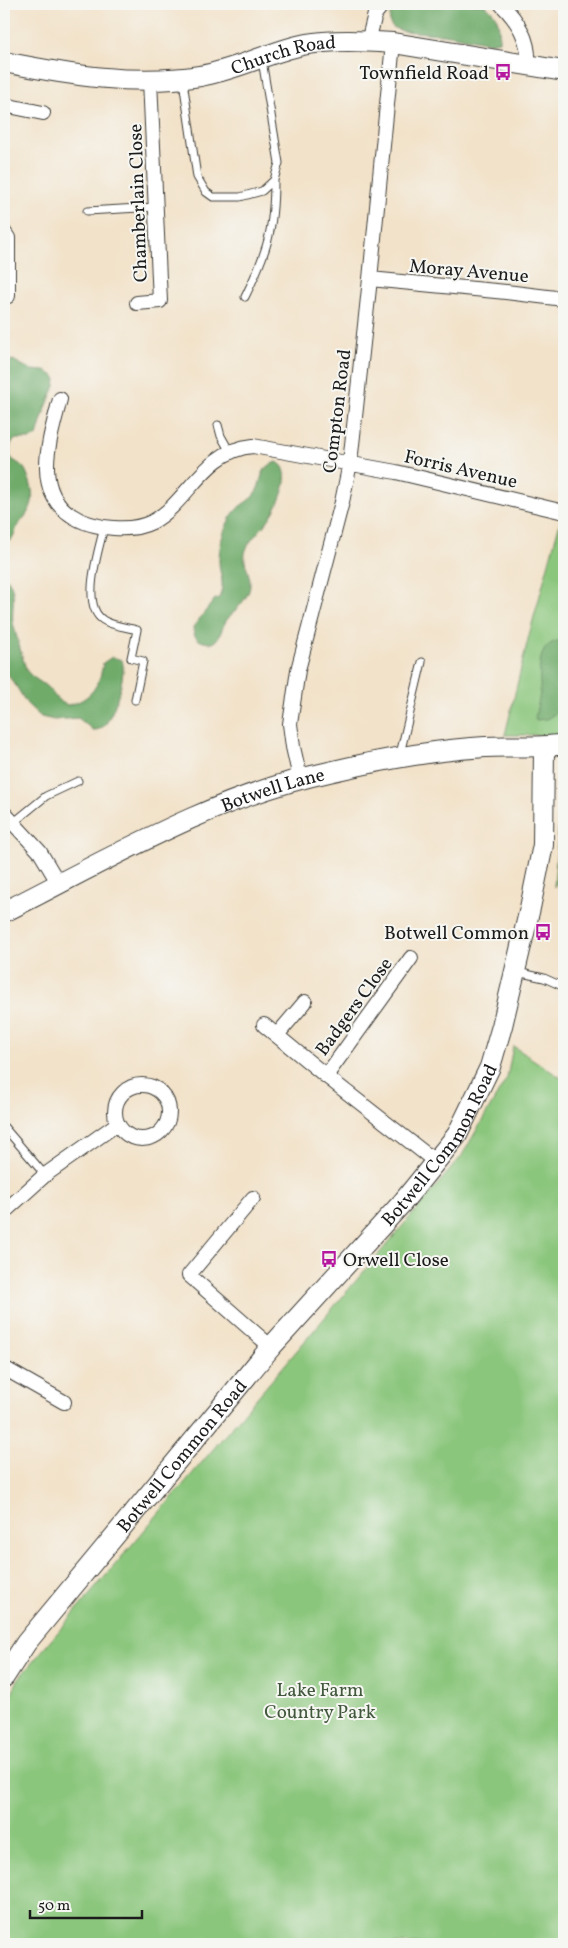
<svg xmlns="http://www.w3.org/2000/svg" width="568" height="1948" viewBox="0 0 568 1948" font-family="Vollkorn,serif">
  <rect width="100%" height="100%" fill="#f6f6f2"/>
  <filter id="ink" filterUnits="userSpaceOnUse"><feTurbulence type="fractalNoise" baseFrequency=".02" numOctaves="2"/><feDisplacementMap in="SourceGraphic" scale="10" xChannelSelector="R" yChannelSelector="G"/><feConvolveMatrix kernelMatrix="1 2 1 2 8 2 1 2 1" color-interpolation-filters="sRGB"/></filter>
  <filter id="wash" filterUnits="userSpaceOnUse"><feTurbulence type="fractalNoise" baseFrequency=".0096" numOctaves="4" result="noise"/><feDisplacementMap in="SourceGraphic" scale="20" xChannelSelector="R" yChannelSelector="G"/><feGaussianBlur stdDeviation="1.12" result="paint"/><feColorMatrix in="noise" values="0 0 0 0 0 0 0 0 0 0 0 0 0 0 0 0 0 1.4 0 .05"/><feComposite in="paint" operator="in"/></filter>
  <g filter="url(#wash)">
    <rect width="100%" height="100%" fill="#f2e2c9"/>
    <!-- green -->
    <path fill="#8ac67b" stroke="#53714c" d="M560,522l4,2v211h-59l24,-100z
      M564,781v89l-10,17 8,-105z
      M513,1046l51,34v864h-560v-235l15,-31 442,-521 46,-79z"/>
    <!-- forest -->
    <path fill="#6fab6b" stroke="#466444" d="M399,4h84c15,9 17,20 16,37l-10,2 -38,-8 -48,-4 -9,-3 -4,-4c-2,-9 2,-15 9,-20z
      M13,360l18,10 15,1 8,5 2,4 -1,6 -11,26 -7,24 -6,3h-15l-5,5c-4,19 4,14 13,24 3,4 4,9 6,14 6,19 1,28 -11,42 -4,5 -4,12 -9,17l-3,-2 -3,-18v-158z
      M277,462c19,8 1,45 -8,57 -7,11 -21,21 -24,34 -2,11 5,19 5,30 1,15 -16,27 -24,38 -5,8 -5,16 -13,22 -11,0 -20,-3 -20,-16l22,-28 4,-1c7,-16 0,-22 0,-38 0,-17 7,-41 20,-53 5,-4 11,-7 15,-12 10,-13 3,-27 23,-33z
      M4,576c15,13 7,29 9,46 1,6 12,45 14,49 5,7 15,11 21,17 7,7 9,14 20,17 23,-5 32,-20 35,-42l9,-6 10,3c5,13 -8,55 -18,66 -3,3 -6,4 -11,4l-15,-12 -24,2 -13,-3 -14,-13 -11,-18 -12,-16z
      M557,641l7,1v65l-17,12 -12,1c1,-9 4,-18 5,-27 1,-19 -6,-45 17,-52z"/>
  </g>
  <g filter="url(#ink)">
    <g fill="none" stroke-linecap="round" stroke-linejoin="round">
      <!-- lane casing -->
      <g stroke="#3c3a36" stroke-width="9">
        <path id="lane" d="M183,81l14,96 9,15 7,5h27l22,-6 12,-11 5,-17 -17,-103
          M87,211l69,-4
          M245,297c22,-45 29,-66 29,-117
          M218,425l3,11 9,16
          M104,527c-5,23 -24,78 -1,93 9,6 23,7 34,10l-6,28 12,3 -8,39
          M400,754l22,-92
          M13,823l33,-27 32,-15
          M517,972l27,6 20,9
          M4,1127l41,48"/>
      </g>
      <!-- street casing -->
      <g stroke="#3c3a36" stroke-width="16">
        <path id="street" d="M501,4c17,17 29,36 27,61
          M368,42l7,-28 8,-10
          M4,105l39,8
          M4,232l4,6v58
          M370,279l136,13 58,7
          M137,303l23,-2 -10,-221
          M60,399c-9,37 -29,90 11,116 13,9 28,12 43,13 13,1 26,0 38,-6 37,-20 52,-72 101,-76l143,26 168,40
          M300,778l-7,-31 -3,-23 8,-54 44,-168 8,-39 20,-184 23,-236
          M4,813l36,39 19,32
          M264,1025l62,51 110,86
          M277,1035l28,-33
          M326,1076l85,-118
          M115 1112a27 27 0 1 1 54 0a27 27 0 1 1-54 0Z
          M253,1198l-64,77 82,72
          M4,1212l41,-37 72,-51
          M4,1368l60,34"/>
      </g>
      <!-- secondary casing -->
      <g stroke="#3c3a36" stroke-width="22">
        <g id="secondary">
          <path id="s1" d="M4,62c65,13 130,24 196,14 36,-6 67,-23 102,-31 30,-6 62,-4 91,-2l171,28"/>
          <path id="s2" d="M4,912c105,-53 209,-115 325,-140 51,-12 104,-22 156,-25 27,-2 53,2 79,-3"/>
          <path id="s3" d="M4,1677l22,-34 245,-296 131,-144 55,-68 33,-68 12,-41 28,-118 13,-63 1,-97"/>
        </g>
      </g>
      <!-- lane -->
      <use href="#lane" stroke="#fff" stroke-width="7"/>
      <!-- street -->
      <use href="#street" stroke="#fff" stroke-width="14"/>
      <!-- secondary -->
      <use href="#secondary" stroke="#fff" stroke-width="20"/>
    </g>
  </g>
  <!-- icons -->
  <defs>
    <g id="bus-bare" transform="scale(1.35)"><path d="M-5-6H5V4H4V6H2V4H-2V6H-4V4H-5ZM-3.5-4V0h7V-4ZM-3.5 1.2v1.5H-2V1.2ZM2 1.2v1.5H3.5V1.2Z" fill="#b5179e" stroke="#f6f6f2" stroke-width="2.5" paint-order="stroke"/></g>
  </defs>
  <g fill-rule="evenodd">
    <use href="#bus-bare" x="503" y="72"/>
    <use href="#bus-bare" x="543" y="932"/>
    <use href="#bus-bare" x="329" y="1259"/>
  </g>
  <g text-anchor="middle" stroke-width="4" stroke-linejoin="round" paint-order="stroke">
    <!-- street labels -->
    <g font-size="19" fill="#1c1c1c" stroke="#f6f6f2">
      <text dy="7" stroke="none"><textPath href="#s1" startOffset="284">Church Road</textPath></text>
      <text transform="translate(137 203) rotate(-92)" y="7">Chamberlain Close</text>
      <text transform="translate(469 270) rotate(5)" y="7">Moray Avenue</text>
      <text transform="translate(336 411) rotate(-83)" y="7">Compton Road</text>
      <text transform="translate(461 468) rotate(13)" y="7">Forris Avenue</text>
      <text dy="7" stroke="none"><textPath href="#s2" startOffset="296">Botwell Lane</textPath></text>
      <text transform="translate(353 1006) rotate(-54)" y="7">Badgers Close</text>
      <text dy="7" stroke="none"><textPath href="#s3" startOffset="689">Botwell Common Road</textPath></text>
      <text dy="7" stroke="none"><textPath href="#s3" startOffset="284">Botwell Common Road</textPath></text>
    </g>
    <!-- poi labels -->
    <g font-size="19" fill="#1c1c1c" stroke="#f6f6f2" text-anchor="end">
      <text x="489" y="79">Townfield Road</text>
      <text x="529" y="939">Botwell Common</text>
      <text x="343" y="1266" text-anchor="start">Orwell Close</text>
    </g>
    <!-- park labels -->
    <g font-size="19" fill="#42583d" stroke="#f6f6f2">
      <text x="320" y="1696">Lake Farm<tspan x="320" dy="22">Country Park</tspan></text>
    </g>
  </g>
  <!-- margin -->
  <rect width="568" height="1948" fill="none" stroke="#f6f6f2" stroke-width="20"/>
  <!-- scale -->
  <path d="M30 1910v8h112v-8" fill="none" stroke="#1c1c1c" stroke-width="2.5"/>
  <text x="38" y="1910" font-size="15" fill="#1c1c1c" stroke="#f6f6f2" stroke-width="4" paint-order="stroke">50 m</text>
</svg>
